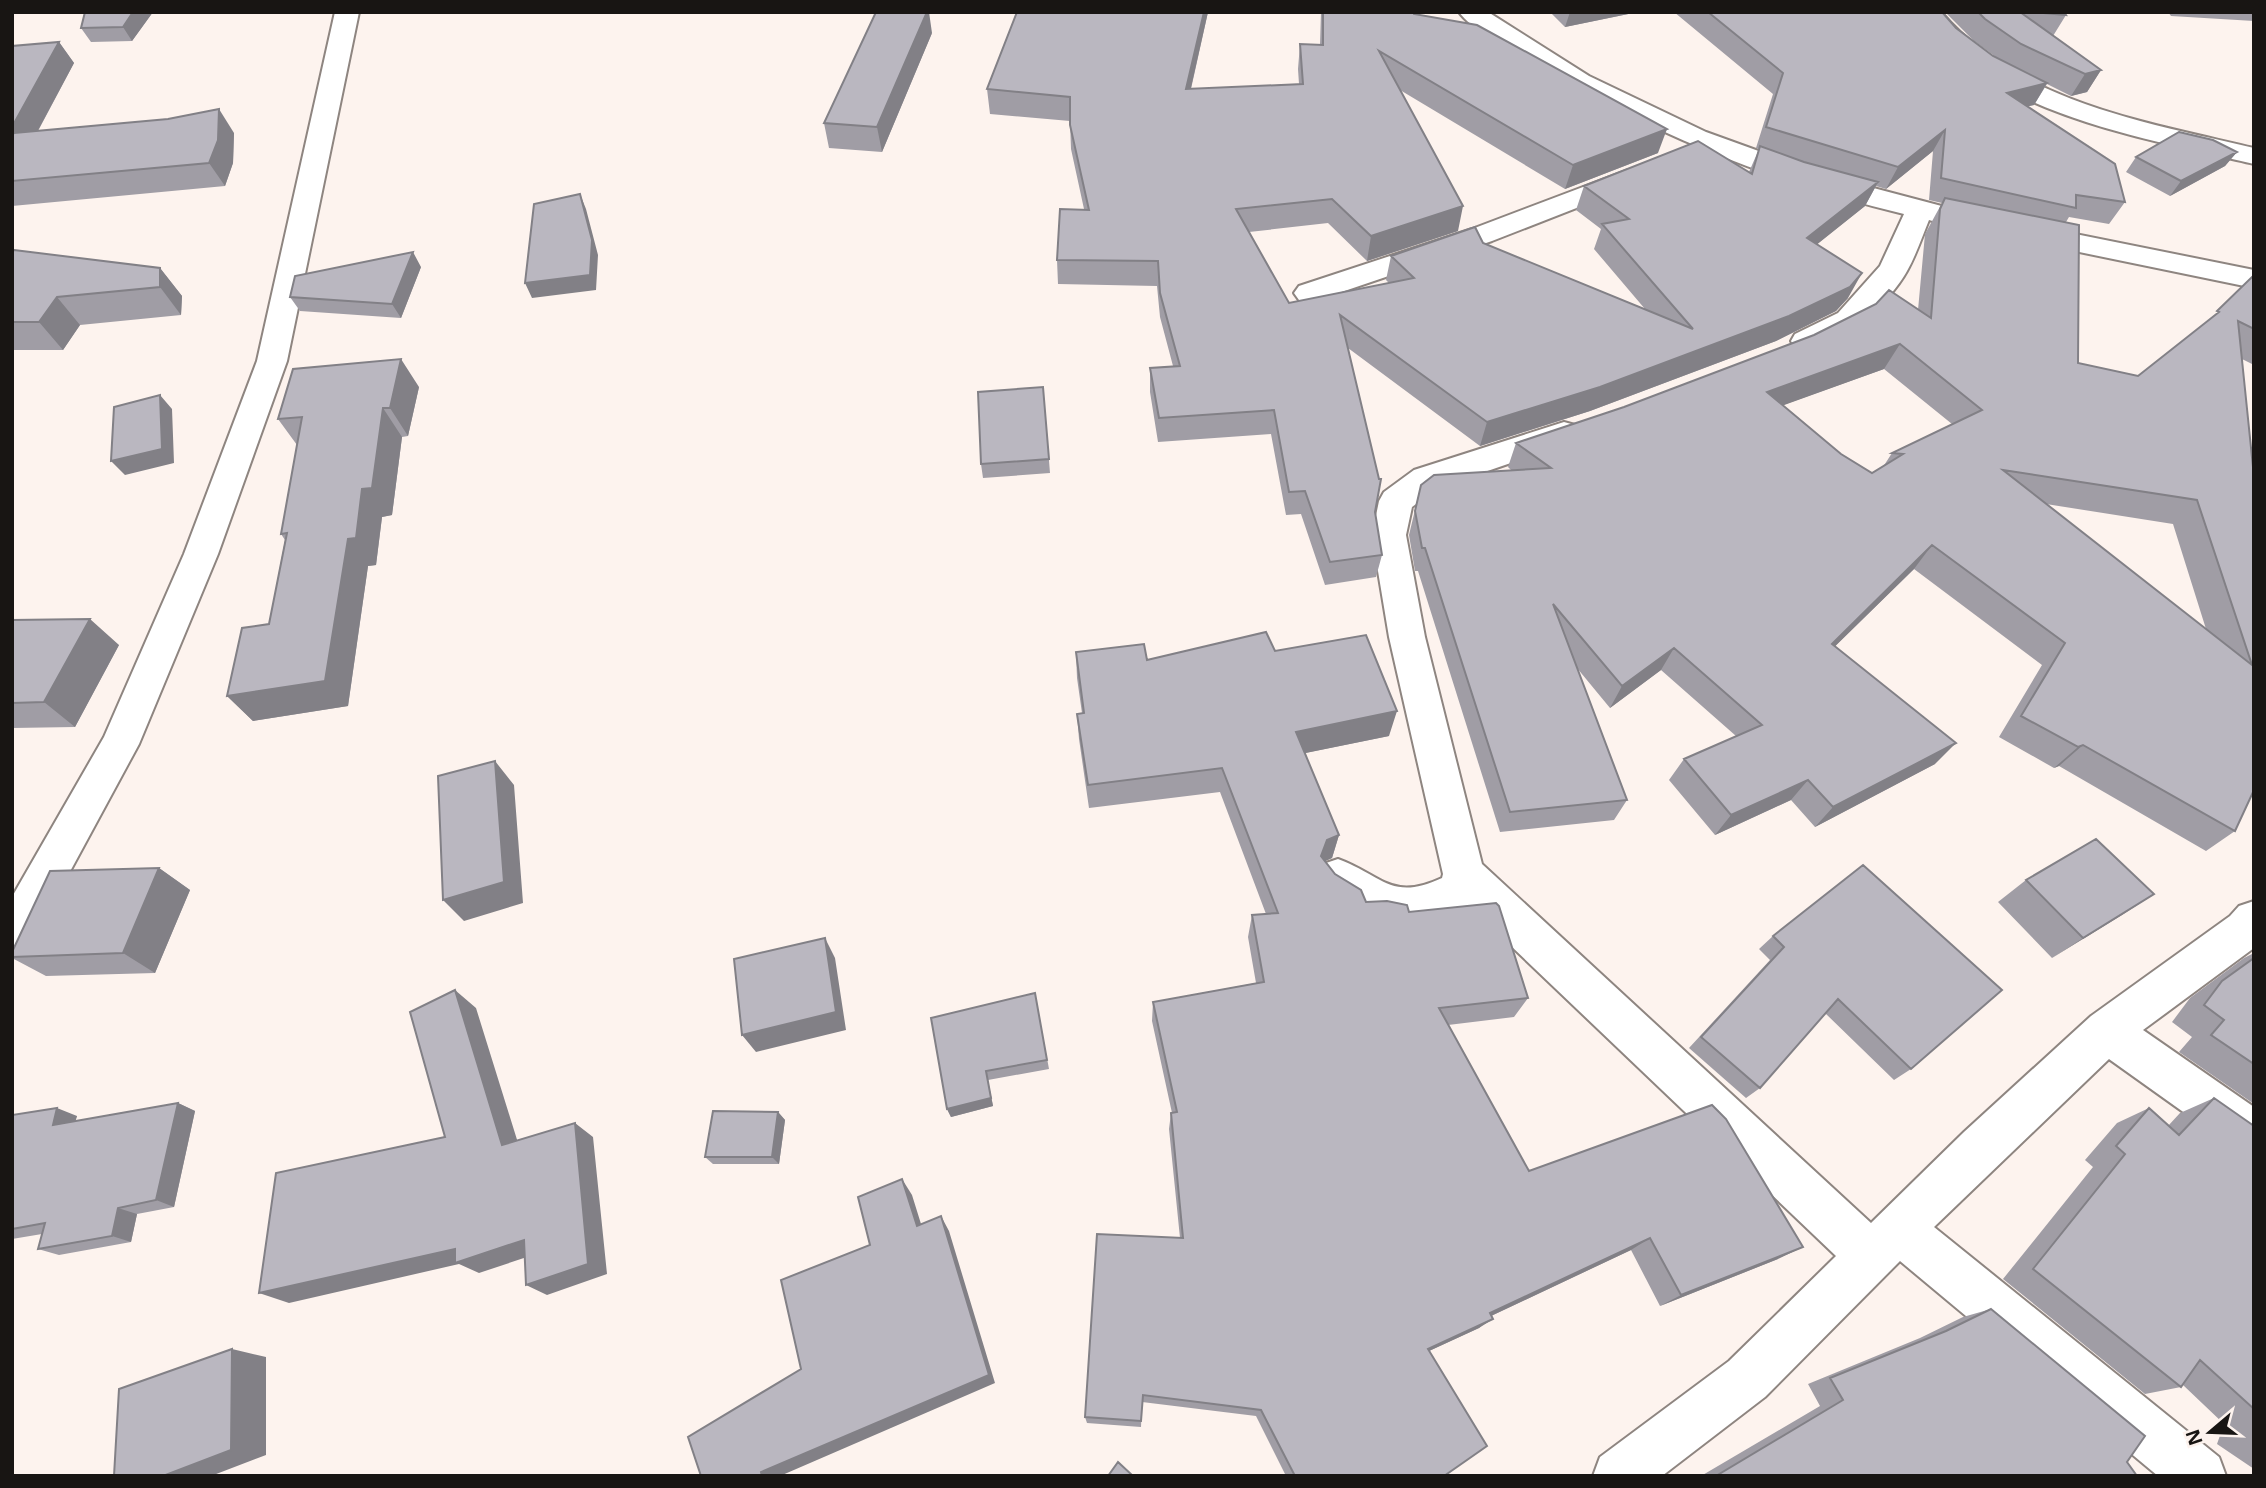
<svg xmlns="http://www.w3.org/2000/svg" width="2266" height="1488" viewBox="0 0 2266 1488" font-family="'Open Sans',sans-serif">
  <rect width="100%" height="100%" fill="#fdf3ee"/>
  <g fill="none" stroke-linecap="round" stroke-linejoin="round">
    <!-- street casing -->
    <g stroke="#8e8580" stroke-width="4">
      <path id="street" d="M335,12h24l-72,349 -69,193 -79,190 -112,207 -15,5v-59l92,-160 80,-183 73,-193z
        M1459,12h29l101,64 117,56 122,44 125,33 4,6 -4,6 -10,3 -14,-4c-7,17 -13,35 -22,51 -17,31 -74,88 -112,77l-4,-7 4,-7 43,-21 42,-47 24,-52c-133,-32 -258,-83 -375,-153 -19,-11 -58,-32 -70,-49z
        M1916,12h25c77,90 203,110 313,136v16c-113,-27 -268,-50 -338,-152z
        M1628,170l10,2 4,6 -4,6 -146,57 -183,62 -10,-3 -5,-7 5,-7 173,-57z
        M2026,224l228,46v18l-238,-49 -4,-6 4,-6z
        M1564,422l11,3 5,8 -5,8 -137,47 -26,19 -6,28 19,102 57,227 389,359 93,-91 127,-116 139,-100 9,-10 15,-5v47l-111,82 111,77v51l-16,-7 -129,-92 -175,168 285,230 7,19h-68l-258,-215 -135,136 -103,79h-69l7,-19 129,-96 107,-105 -367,-350c-47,22 -74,27 -120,0 -14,-9 -25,-14 -32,-29l6,-13 15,-5c44,16 53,43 104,19l1,-4 -54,-237 -17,-102 7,-34 5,-9 30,-22z"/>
    </g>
    <!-- street -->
    <use href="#street" fill="#fff" fill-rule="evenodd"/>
  </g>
  <!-- wall -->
  <path fill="#a09da5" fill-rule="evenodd" d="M153,12l-21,29 -41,1 -10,-14z
    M1017,12h191l-17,77 108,-5 -1,-15 2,-25 20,1 1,-33h93v2l244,139 -93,36 -165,-99 58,141 -91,30 -39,-38 -79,9 40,71 100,-20 -3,-3 5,-24 92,-13 162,66 -51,-60 7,-20 -25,-19 8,-24 165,-14 10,-23 -3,-1 17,-54 -99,-82h268l14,16 37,28 7,4 -26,-19 -29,-29h119l2,3 -13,21 48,34 -14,22 -16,4 -24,-12 -13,21 -7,1 98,96 -16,22 -40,-7 -3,5 12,141 60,13 73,-57 43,-44v90l-12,-6 11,118 1,313 -19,41 -29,20 -147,-85 -5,2 -55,-31 43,-72 -128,-96 -79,77 100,118 -120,63 -24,-27 -76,35 -46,-55 15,-21 52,-23 -75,-66 -51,38 -33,-40 50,132 -13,20 -114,12 -82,-261h-3l-6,-36 12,-50 91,-14 -4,-4 8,-24 402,-133 7,-76 17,-31 -13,-3 4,-49 -47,38 -10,-3 -11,20 -48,38 31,54 -12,13 -60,30 -186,70 -110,35 -132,-98 34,207 -6,22 -51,8 -24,-71 -15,1 -15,-81 -113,8 -8,-50v-24l23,-2 -13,-49 -3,-31 -99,-2 -1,-24 27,-51 -13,-60 -1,-28 -80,-7 -3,-25zM1884,369l68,55 -60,29 -9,14 -11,6 -31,-19 -58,-49zM2046,504l127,20 33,105z
    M1550,12h88l-73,15z
    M2168,12h86v9l-83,-5z
    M932,33l-50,119 -53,-4 -5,-25z
    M59,42l15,21 -36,68 196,2 -1,30 -8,23 -213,20v-160z
    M2237,152l-12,14 -55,30 -44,-24 10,-15z
    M12,252l148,16 22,28 -1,19 -101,10 -17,25h-51z
    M421,267l-20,51 -101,-7 -10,-14z
    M419,387l-11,49 -6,1 -10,78 -10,2 -6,48 -8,1 -20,140 -95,15 -26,-25 42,-72 16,-84 -4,-6 16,-89 -19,-26z
    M1043,387l7,86 -67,5 -2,-14z
    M12,620l107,25 -44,82 -63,1z
    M1275,651l114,85 -84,17 34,82 -7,23 -7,3 10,13 31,28 43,10 119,86 -14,19 -66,8 81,146 249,88 -118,47 -29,-56 -140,66 -12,12 -50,23 15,125h-158l-30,-60 -114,-14 -1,25 -54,-4 -2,-6 95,-179 -11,-109 2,-16h1l-20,-92 1,-19 103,-19 -8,-46 4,-22 14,-1 -46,-122 -131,16 -10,-69 -2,-25 5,-1 -5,-35 -1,-26 71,8z
    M159,868l31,22 -35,83 -109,3 -34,-18v-6z
    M2026,880l128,14 -102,64 -54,-56z
    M1773,936l138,133 -17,11 -69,-67 -65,75 -14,10 -57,-50 81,-88 -11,-11z
    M2254,953v151l-75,-52 13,-15 -20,-15 18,-24 54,-40z
    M1035,993l14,76 -61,11 5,26 -42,11 -4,-8z
    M2214,1098l40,28v343l-37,-25 7,-20 -41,-39 -2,2 -36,7 -142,-115 90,-112 -8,-7 32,-37 32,-15 19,18 12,-13z
    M178,1103l17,8 -21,96 -37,7 -6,28 -72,13 -21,-6 4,-15 -30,5v-124l65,1 -2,5z
    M778,1112l7,8 -6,44h-66l-8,-7z
    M1991,1309l136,153 10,14h-436l119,-70 -12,-22 112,-46 43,-21z"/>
  <!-- shaded-wall -->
  <path fill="#828086" d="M133,12h20l-21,29 -9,-14z
    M927,12h2l3,21 -50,119 -5,-25z
    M1204,12h4l-23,102 1,-25z
    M1570,12h68l-73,15z
    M59,42l15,21 -61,114 -1,-50z
    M2101,70l-14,22 -16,4 14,-22z
    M2047,83l-13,22 -40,9 13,-21z
    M219,109l15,24 -1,30 -8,23 -16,-23z
    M1667,129l-9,24 -93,36 8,-24z
    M1945,130l-12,21 -47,38 12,-22z
    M2237,152l-12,14 -55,30 11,-15z
    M1878,182l-13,24 -70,56 12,-24z
    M580,194l6,15 12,46 -2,35 -64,8 -7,-15z
    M1463,206l-5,25 -91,30 4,-25z
    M413,252l8,15 -20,51 -9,-14z
    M160,268l22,28 -1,19 -21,-28z
    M1862,273l-14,25 -12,13 -60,30 -186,70 -110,35 7,-24z
    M57,297l23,28 -17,25 -24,-28z
    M1900,344l-16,25 -130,47 13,-24z
    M401,359l18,28 -11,49 -18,-28z
    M160,395l12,14 2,54 -49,12 -14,-14z
    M383,408l19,29 -10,78 -10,2 -6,48 -8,1 -20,140 -95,15 -26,-25 121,-157 14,-50z
    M1932,545l-18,24 -99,97 17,-22z
    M90,619l29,26 -44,82 -31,-25z
    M1674,648l-13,22 -51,38 12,-22z
    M1397,711l-8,25 -98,20 5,-24z
    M1956,743l-21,21 -120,63 18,-20z
    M2083,745l-24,21 -5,2 24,-21z
    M495,761l19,24 9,118 -59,18 -21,-21z
    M1808,780l-17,20 -76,35 16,-20z
    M1339,835l-7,23 -11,5v-7l6,-16z
    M159,868l31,22 -35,83 -32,-20z
    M2154,894l-32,21 -70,43 31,-20z
    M825,938l10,20 11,72 -90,22 -14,-17z
    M455,990l21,18 47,151 -21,-14z
    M986,1071l7,35 -42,11 -4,-8z
    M178,1103l17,8 -21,96 -18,-7z
    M57,1108l20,8 -5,17 -19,-8z
    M778,1112l7,8 -6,44 -7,-7z
    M575,1123l18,14 14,137 -60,21 -21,-10z
    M902,1179l10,16 14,45 -9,-14z
    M118,1208l19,6 -6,28 -19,-6z
    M941,1216l8,15 46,152 -215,93h-18l-1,-4z
    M1650,1238l-19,12 -155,73 14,-10z
    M524,1240l21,11 -66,22 -20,-9 -170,39 -30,-10 196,-44z
    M1803,1247l-25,12 -118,47 21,-11z
    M1493,1319l-14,9 -63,29 12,-8z
    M232,1349l34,8v98l-55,21h-48z"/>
  <!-- building -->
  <path fill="#bab7c0" stroke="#828086" stroke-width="2" fill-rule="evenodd" d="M85,12h48l-10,15 -42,1z
    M876,12h51l-50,115 -53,-4z
    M1017,12h187l-18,77 117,-5 -3,-40 23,1v-33h91v2l63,11 190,104 -94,36 -194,-114 84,155 -92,30 -39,-37 -96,10 53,94 125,-25 -23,-22 84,-29 8,16 210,86 -91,-105 27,-5 -45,-33 114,-45 54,33 8,-28 44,16 74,20 -71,56 55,35 -12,14 -61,29 -189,71 -113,35 -147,-107 39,164h2l-6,33 7,43 -52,7 -25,-71 -16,1 -15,-82 -115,8 -9,-50 30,-2 -20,-73 -2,-32 -101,-1 3,-51 29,1 -19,-85v-28l-83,-8z
    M1708,12h234l14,16 37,28 54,27 -40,10 108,71 10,38 -49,-7v13l-135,-30 4,-48 -47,37 -132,-40 17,-54z
    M1978,12h42l81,58 -16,4 -64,-30 -36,-25z
    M2031,12h33l2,3z
    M59,42l-47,85v-81z
    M219,109l-1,31 -9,23 -197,18v-46l2,-2 154,-14z
    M2179,132l34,8 24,12 -56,29 -45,-24z
    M580,194l12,46 -2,35 -65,8 9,-79z
    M1945,198l134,27 -1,138 60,13 81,-64 -2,-1 37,-36v54l-16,-8 16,156v313l-19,41 -152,-86 -5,2 -57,-31 44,-73 -133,-98 -100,99 124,99 -123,64 -25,-27 -77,35 -47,-56 78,-34 -88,-77 -52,38 -69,-82 74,196 -117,12 -85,-264h-3l-7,-37 6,-26 13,-10 117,-7 -35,-25 108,-36 190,-72 62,-31 13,-14 42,28 9,-109zM1900,344l82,66 -90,43 11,1 -31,19 -31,-19 -74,-62zM2003,470l194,30 55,165z
    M14,250l146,18v19l-103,10 -18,25h-27v-70z
    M413,252l-21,52 -102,-7 5,-21z
    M401,359l-11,49h-7l-11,80 -10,1 -6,49 -8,1 -23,142 -98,15 15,-68 27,-4 18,-91 -6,1 21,-117 -24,2 15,-50z
    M1043,387l6,72 -68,5 -3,-72z
    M160,395l2,54 -51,12 3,-54z
    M90,619l-46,83 -32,1v-83z
    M1266,632l9,19 91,-16 31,76 -101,21 43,103 -12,5 -6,16 14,18 26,16 5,12 21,-1 20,4 2,7 87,-9 3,3 29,92 -89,10 90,163 183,-66 14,14 77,128 -122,48 -31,-57 -160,75 3,6 -65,30 59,97 -43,30h-149l-34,-66 -118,-15 -2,26 -56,-4 12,-183 86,4 -12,-125 6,-1 -24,-110 111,-20 -12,-67 26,-2 -56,-145 -134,17 -11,-71 7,-1 -8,-61 68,-8 3,16z
    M495,761l9,121 -61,18 -5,-124z
    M2096,839l58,55 -71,44 -57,-58z
    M1863,865l139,125 -91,79 -73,-70 -78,89 -59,-51 83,-90 -11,-11z
    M159,868l-36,85 -111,4v-5l38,-81z
    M825,938l11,74 -94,23 -8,-76z
    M2254,958v106l-43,-29 13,-15 -20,-15 18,-24z
    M455,990l47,155 73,-22 13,141 -62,21 -2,-45 -69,23v-14l-196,44 17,-120 169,-36 -35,-125z
    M1035,993l12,67 -61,11 5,27 -44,11 -16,-91z
    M2214,1098l40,28v283l-54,-49 -19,27 -148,-118 92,-115 -9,-8 33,-38 30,27z
    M178,1103l-22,97 -38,8 -6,28 -74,13 7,-26 -33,6v-114l45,-7 -4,17z
    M713,1111l65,1 -6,45h-67z
    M902,1179l15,47 24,-10 48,159 -228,97 1,4h-61l-13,-39 113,-68 -20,-89 89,-35 -12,-48z
    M1991,1309l154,127 -18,26 10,14h-421l127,-76 -13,-22 116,-47z
    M232,1349l-1,101 -68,26h-49l5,-87z
    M1118,1462l15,14h-25z"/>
  <!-- border -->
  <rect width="2266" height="1488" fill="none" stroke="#181513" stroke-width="28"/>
  <!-- north arrow -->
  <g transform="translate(2210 1432) rotate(251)" stroke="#fdf3ee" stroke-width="5" paint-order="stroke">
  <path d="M0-5L12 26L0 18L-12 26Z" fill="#181513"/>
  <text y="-10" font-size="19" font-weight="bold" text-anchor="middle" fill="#181513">N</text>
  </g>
</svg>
